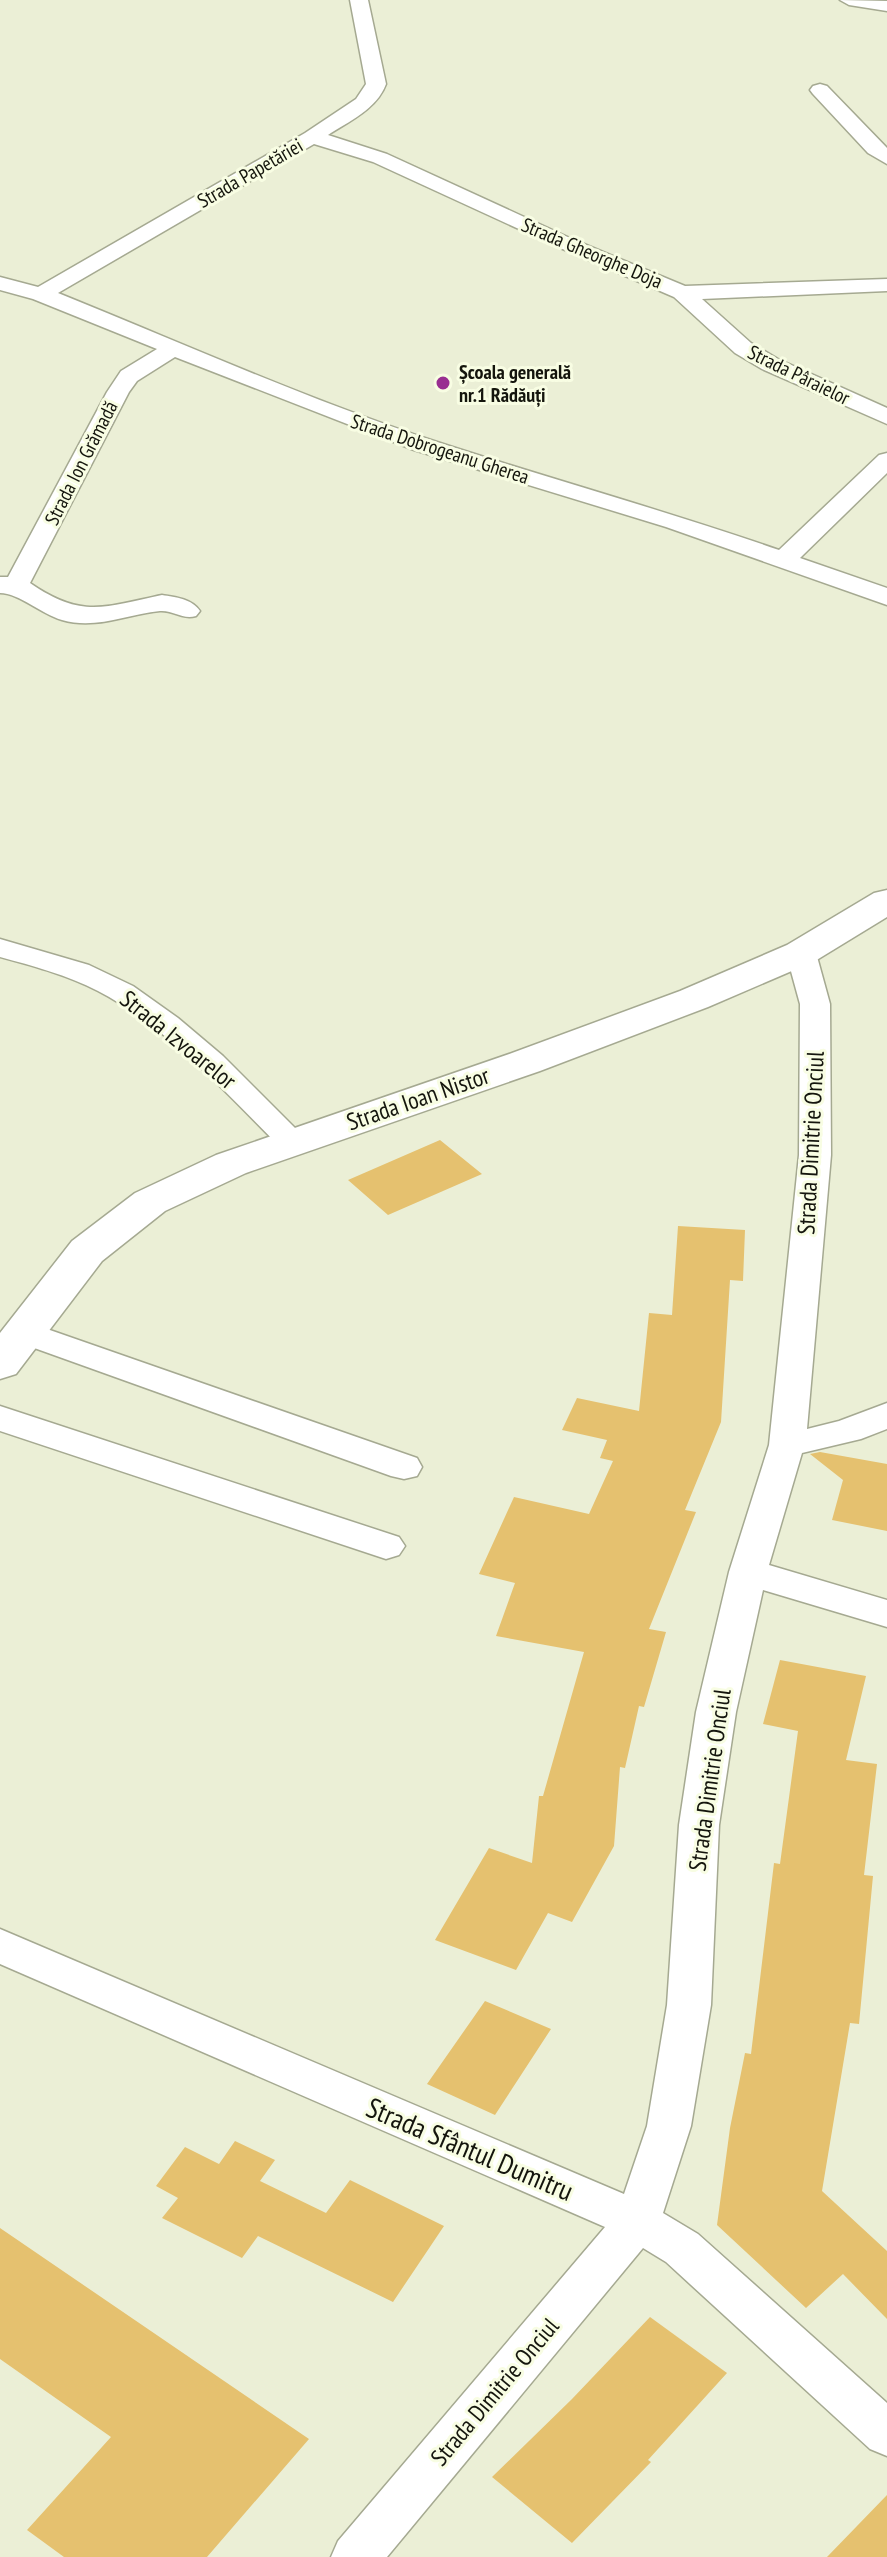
<svg xmlns="http://www.w3.org/2000/svg" width="887" height="2557" viewBox="0 0 887 2557" font-family="'PT Sans Narrow',sans-serif">
  <rect width="100%" height="100%" fill="#ebefd6"/>
  <!-- building -->
  <path fill="#e5c16f" d="M440,1140l42,34 -94,41 -40,-35z
    M678,1226l67,4 -2,51 -13,-1 -9,142 -36,88 11,2 -47,117 17,3 -22,75 -5,-1 -14,62 -5,-1 -6,79 -42,76 -24,-9 -32,57 -81,-30 54,-92 43,15 7,-67h4l41,-144 -88,-16 19,-53 -36,-9 35,-77 75,17 24,-53 -13,-3 7,-18 -45,-10 15,-32 62,13 10,-98 23,2z
    M820,1452l67,12v67l-55,-11 11,-40 -33,-26z
    M780,1660l86,16 -20,84 31,4 -13,111 9,1 -14,148 -9,-1 -28,168 65,60v68l-44,-45 -37,34 -89,-83 13,-97 15,-75 6,1 23,-191 6,1 18,-133 -35,-7z
    M485,2001l66,28 -56,86 -68,-31z
    M235,2141l40,19 -15,21 66,32 24,-33 94,46 -51,76 -135,-66 -16,22 -80,-40 16,-20 -22,-12 29,-39 34,17z
    M0,2228l309,211 -102,118h-143l-37,-27 84,-93 -111,-78z
    M650,2317l77,56 -79,87 3,2 -79,81 -80,-66 80,-78z
    M887,2495v62h-60z"/>
  <g fill="none" stroke-linecap="round" stroke-linejoin="round">
    <!-- street casing -->
    <g stroke="#a5a991" stroke-width="3">
      <path id="street" d="M350,0h18l18,84c-9,25 -38,38 -58,51l59,19 185,85 113,47 202,-7v12l-185,8 49,44 27,16 109,49v16l-125,-55 -27,-16 -61,-56 -116,-50 -185,-85 -59,-18 -256,149c124,50 246,105 373,147 116,38 233,70 348,110l100,-95 8,-2v20l-87,85 87,30v17l-221,-78 -252,-77 -239,-93 -38,24 -8,11 -99,191c52,36 74,24 132,12 14,2 30,4 38,16l-4,5c-14,4 -22,-6 -36,-5 -33,3 -64,19 -98,9 -21,-6 -43,-27 -62,-27v-16h8l99,-185 14,-21 36,-22 -124,-50 -33,-9v-13l38,10 267,-154 51,-34 10,-15z
        M840,0l47,1v10l-38,-6z
        M820,84l7,2 60,62v16l-19,-11 -55,-59 -3,-4 3,-4z
        M0,939l89,26 44,21 45,32 45,38 87,87 -5,7 -11,3 -11,-3c-56,-56 -114,-122 -185,-159 -31,-16 -65,-25 -98,-34z
        M801,944l11,3 4,6 14,51 1,151 -24,274 32,-8 48,-18v26l-26,10 -59,14 -33,112 118,35v27l-124,-37 -27,122 -17,113 -8,180 -20,121 -28,87 35,21 189,169v53l-17,-7 -204,-187 -23,-14 -256,309h-56l7,-16 267,-314 -605,-263v-35l624,265 23,-68 20,-121 12,-180 17,-113 33,-140 40,-127 30,-290 1,-151 -14,-51 4,-6z
        M24,1321l393,137 5,9 -5,9 -13,3 -13,-3 -379,-136 -5,-8 5,-8z
        M0,1406l399,131 6,9 -6,9 -13,4 -386,-128z"/>
    </g>
    <!-- secondary casing -->
    <g stroke="#a5a991" stroke-width="3">
      <path id="secondary" d="M887,890v27l-72,44 -107,46 -168,64 -294,102 -81,38 -63,50 -86,113 -16,5v-46l72,-92 63,-48 81,-38 296,-102 168,-62 107,-46 87,-52z"/>
    </g>
    <!-- street -->
    <use href="#street" fill="#fff" fill-rule="evenodd"/>
    <!-- secondary -->
    <use href="#secondary" fill="#fff" fill-rule="evenodd"/>
  </g>
  <!-- markers -->
  <circle fill="#992f91" stroke="#f8fde3" stroke-width="3" cx="443" cy="383" r="8"/>
  <g text-anchor="middle" stroke-width="6" stroke-linejoin="round" paint-order="stroke">
    <!-- far-street labels -->
    <g font-size="20" fill="#14150d" stroke="#f8fde3">
      <text transform="translate(250 173) rotate(-30)" y="7">Strada Papetăriei</text>
      <text transform="translate(592 253) rotate(23)" y="7">Strada Gheorghe Doja</text>
      <text transform="translate(799 375) rotate(26)" y="7">Strada Pâraielor</text>
      <text transform="translate(440 449) rotate(18)" y="7">Strada Dobrogeanu Gherea</text>
      <text transform="translate(81 463) rotate(-63)" y="7">Strada Ion Grămadă</text>
    </g>
    <!-- far-poi labels -->
    <g font-size="20" font-weight="bold" fill="#14150d" stroke="#f8fde3" text-anchor="start">
      <text x="459" y="379">Școala generală<tspan x="459" dy="23">nr.1 Rădăuți</tspan></text>
    </g>
    <!-- street labels -->
    <g font-size="24" fill="#14150d" stroke="#f8fde3">
      <text transform="translate(178 1040) rotate(39)" y="8">Strada Izvoarelor</text>
      <text transform="translate(418 1099) rotate(-19)" y="8">Strada Ioan Nistor</text>
      <text transform="translate(811 1143) rotate(-87)" y="8">Strada Dimitrie Onciul</text>
      <text transform="translate(710 1780) rotate(-82)" y="8">Strada Dimitrie Onciul</text>
      <text transform="translate(495 2392) rotate(-50)" y="8">Strada Dimitrie Onciul</text>
    </g>
    <!-- near-street labels -->
    <g font-size="28" fill="#14150d" stroke="#f8fde3">
      <text transform="translate(470 2149) rotate(23)" y="10">Strada Sfântul Dumitru</text>
    </g>
  </g>
</svg>
